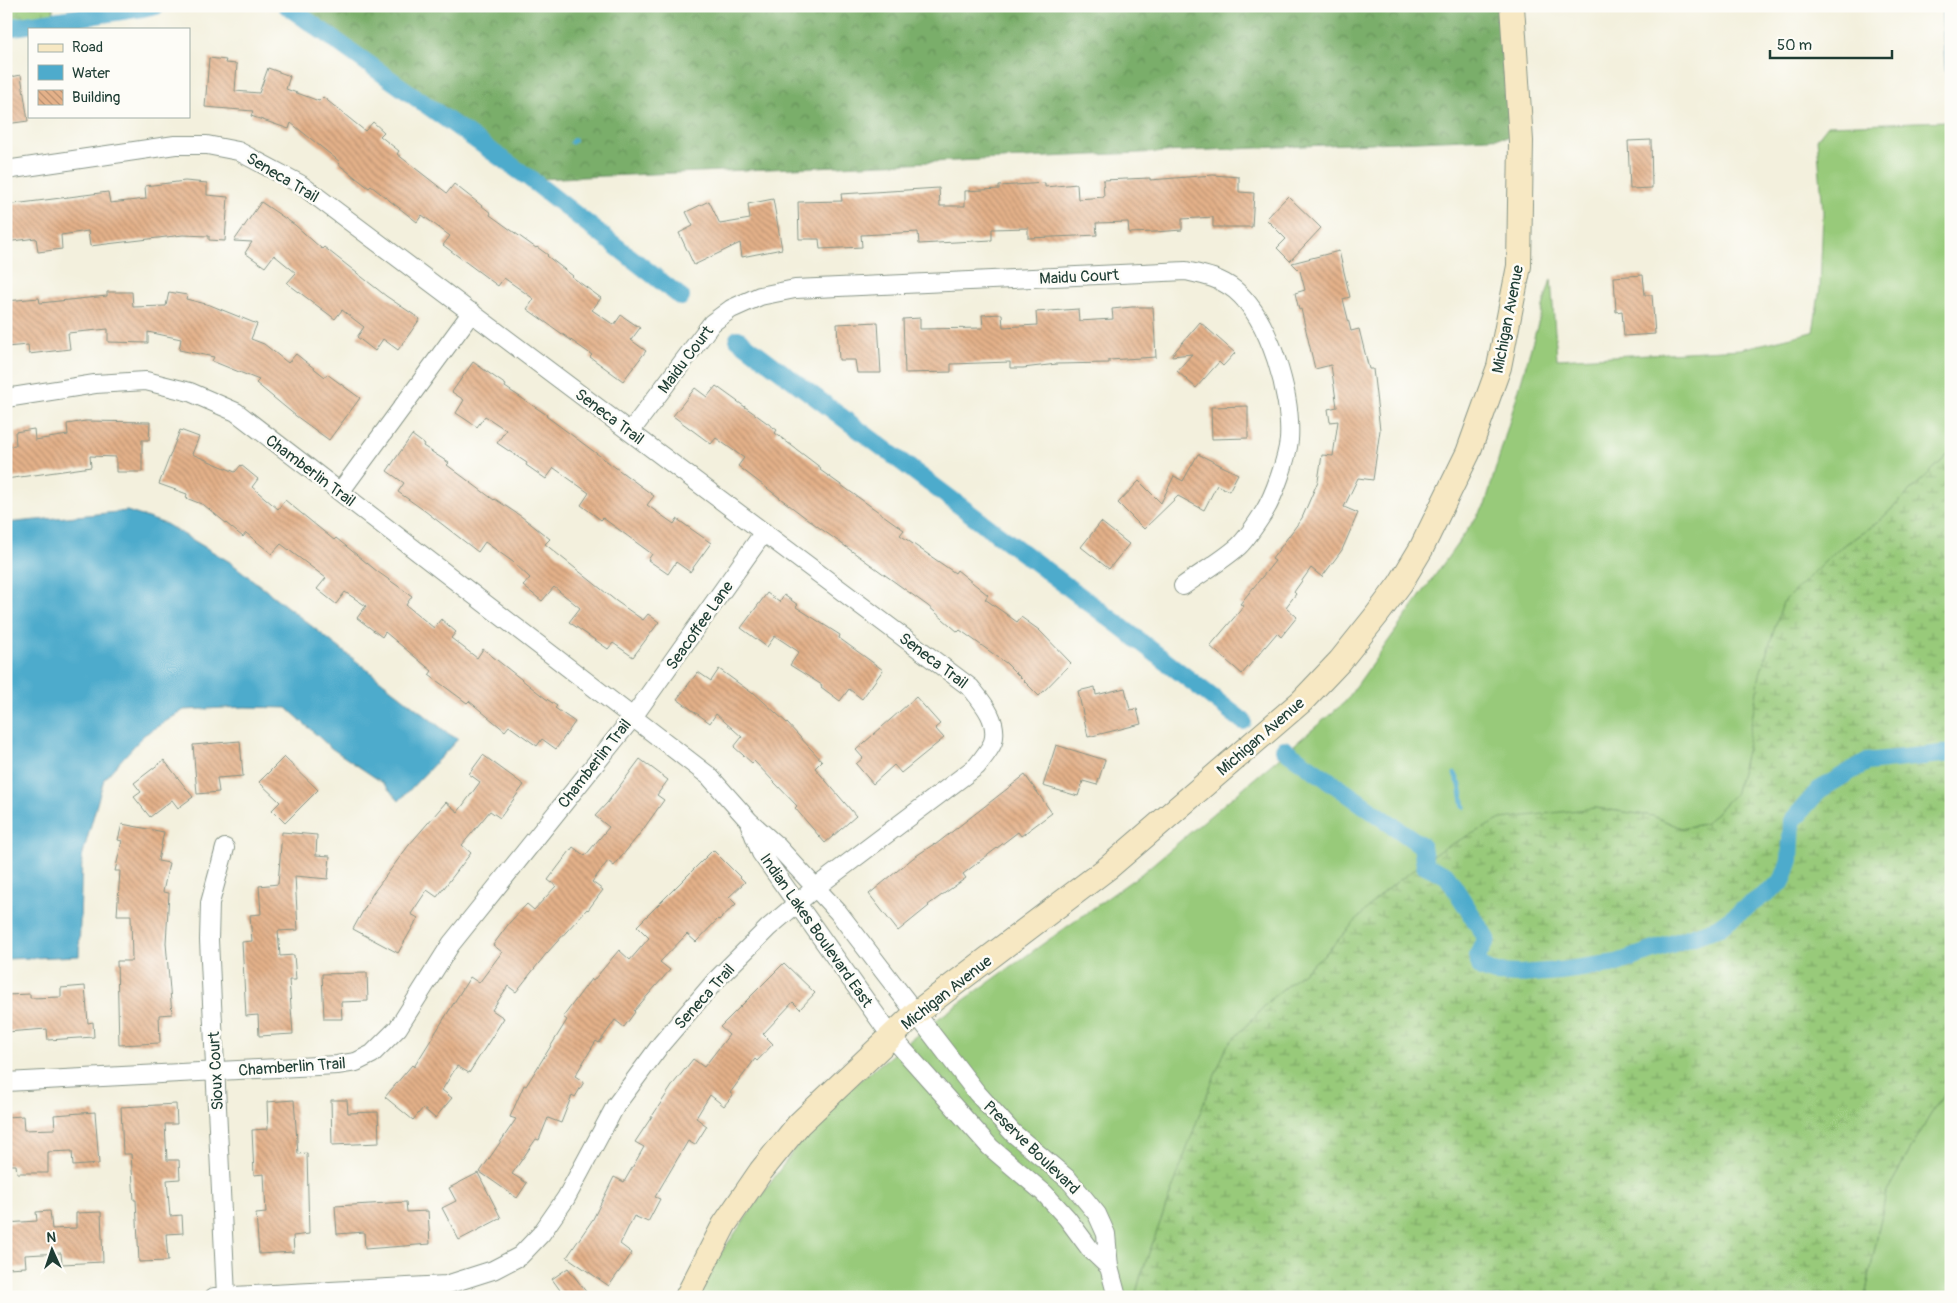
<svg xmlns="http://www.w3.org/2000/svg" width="1957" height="1303" viewBox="0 0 1957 1303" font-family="Pangolin,sans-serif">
  <defs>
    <pattern id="forest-crowns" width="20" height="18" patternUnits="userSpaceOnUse" patternTransform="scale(1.25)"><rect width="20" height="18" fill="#7aae6a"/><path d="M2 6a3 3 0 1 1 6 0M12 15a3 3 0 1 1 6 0" fill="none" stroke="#638f58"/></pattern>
    <pattern id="wetland-marsh" width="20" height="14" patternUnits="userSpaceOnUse" patternTransform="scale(1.25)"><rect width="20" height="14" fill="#98ca7a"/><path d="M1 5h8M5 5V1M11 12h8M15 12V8" fill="none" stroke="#7ba565"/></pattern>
    <pattern id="building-back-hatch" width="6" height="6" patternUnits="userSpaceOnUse" patternTransform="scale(1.25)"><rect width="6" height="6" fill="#e4b189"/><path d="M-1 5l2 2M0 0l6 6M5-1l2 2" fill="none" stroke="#b89171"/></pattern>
  </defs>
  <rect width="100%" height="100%" fill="#fdfcf7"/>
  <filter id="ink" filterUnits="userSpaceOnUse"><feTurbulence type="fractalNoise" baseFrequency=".02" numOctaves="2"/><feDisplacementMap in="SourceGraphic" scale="10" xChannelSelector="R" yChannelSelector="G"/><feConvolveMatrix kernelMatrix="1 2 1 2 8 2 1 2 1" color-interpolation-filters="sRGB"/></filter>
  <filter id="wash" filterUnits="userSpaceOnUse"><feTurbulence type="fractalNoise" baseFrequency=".0096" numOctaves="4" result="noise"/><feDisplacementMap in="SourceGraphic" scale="20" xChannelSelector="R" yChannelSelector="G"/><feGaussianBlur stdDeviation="1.12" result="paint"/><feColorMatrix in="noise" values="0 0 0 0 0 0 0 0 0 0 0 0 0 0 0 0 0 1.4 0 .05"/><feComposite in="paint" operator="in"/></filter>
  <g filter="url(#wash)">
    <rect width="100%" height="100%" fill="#f3f0dd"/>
    <!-- grass -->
    <path fill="#98ca7a" stroke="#5c8457" d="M1948,121l3,35v296l-74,71 -40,27 -90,198 -11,44 -31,32 -24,4 -28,-12 -58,-8 -153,41 -60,44 -57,61 -52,43 -46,49 -86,229 -6,22h-438l14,-30 99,-140 35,-35 87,-69 209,-149 204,-172 140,-197 66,-226 6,80 184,-10 72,-17 7,-44 3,-76 -6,-73 11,-14z
      M1951,1084v213h-86l21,-104 43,-76z"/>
    <!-- forest -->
    <path fill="url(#forest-crowns)" stroke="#4c764f" d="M285,6h1218l9,131 -976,42z"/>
    <!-- wetland -->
    <path fill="url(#wetland-marsh)" stroke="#5c8457" d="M6,6h47l1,15h2l-50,12z
      M1951,452v632l-22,33 -43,76 -21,104h-730l6,-22 64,-176 22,-53 46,-49 52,-43 57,-61 60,-44 59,-30 94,-11 58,8 28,12 24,-4 31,-32 11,-44 13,-74 23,-72 54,-52 40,-27z"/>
    <!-- water -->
    <path fill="#4eabcc" stroke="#367480" d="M1941,6h10v150z
      M127,511l39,13 64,38 219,172 9,5 -59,62 -16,-18 -52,-35 -44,-40 -42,-1 -61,3 -40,25 -40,44 -22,78 -3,99 -73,3v-436z"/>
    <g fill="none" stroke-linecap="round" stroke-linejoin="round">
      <!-- stream -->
      <path stroke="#4eabcc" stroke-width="5" d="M572,142l2,-2
        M529,178l6,-4
        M1007,542l4,-4
        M1455,774l5,11 4,22"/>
      <!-- canal -->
      <path stroke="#4eabcc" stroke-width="18" d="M287,6l242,172 152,119
        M6,28l150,-22
        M738,339l382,287 123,95
        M1284,749l138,97 3,19 22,11 40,63 -10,17 4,12 14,5 25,1 40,-3 57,-8 100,-35 65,-46 8,-22 2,-39 27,-31 47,-28 85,-9"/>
    </g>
    <g id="blocks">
      <!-- building -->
      <path fill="url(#building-back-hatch)" d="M209,58l17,2 -1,3 12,1 -2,27 24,2 9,-25 22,8 -4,13 33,12 4,-4 42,34 8,-9 11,10 -4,4 19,15 -2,3 50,39 7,-9 37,29 -1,2 46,33 1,-1 11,8 -1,1 26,20 -1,1 29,21 -9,12 22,15 7,-10 19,13 -9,12 15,11 -23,30 -33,-24 2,-2 -65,-46 7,-10 -30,-21 -6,8 -55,-41 7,-9 -28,-21 -5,7 -46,-36 -2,2 -31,-24 2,-2 -49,-39 -2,6 -38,-13 2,-5 -48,-4z
        M21,75l7,46 -22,3v-46z
        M1651,140l1,48 -22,1 -2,-48z
        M1213,175l26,2v15l15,1 -2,34h-39v-10l-31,2v11l-27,2 -26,1 -1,-11 -32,1 1,12 -20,1 -49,2v-10l-36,1v11l-73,4 -1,-12 -57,3 1,12 -42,2 -1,-10h-20l-1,-37 44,-1 -1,-7 98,-6 1,18h25v-15l34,-2v-3l46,-3v4l32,-3 1,15 26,-2 -1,-17 47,-2v2z
        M185,181l22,2v12l21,2 -3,44 -16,-1v-4l-26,-1 -93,11 -2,-15 -27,4 1,14 -24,3 -2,-14 -30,4v-37l102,-13 2,11 36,-4 -1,-13z
        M1288,196l33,32 -31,33 -13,-13 9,-9 -20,-20z
        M773,199l9,50 -40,8 -2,-14 -46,22 -15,-32 14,-7 -7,-14 23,-11 11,23 30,-5 -2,-15z
        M261,202l34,23 27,24 2,-2 62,49 34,23 -22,31 -15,-11 -8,12 -18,-14 7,-10 -22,-17 -7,9 -48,-36 9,-10 -22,-18 -9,12 -20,-14 7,-11 -18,-1z
        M1339,251l11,46 -7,2 8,32 8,-2 10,40h4l7,61 -7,50 -15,-2 -14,29 14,6 -16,37 -20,27 -11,-9 -17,24 2,2 -10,13 11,10 -16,20 -4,-4 -35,41 -32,-28 34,-40 -4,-2 35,-43 -3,-2 30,-41 16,-37 4,-26 11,1 5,-35 -8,1 -2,-13 9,-2 -6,-42 -16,4 -14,-60 -2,1 -4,-17 10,-3 -5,-19 -8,-8z
        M1643,275l2,20h7l3,39 -31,2 -2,-25 -6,1 -2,-35z
        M107,292h25l1,15 33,-1 3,-14 18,3 -1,4 24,6 47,19 -6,15 13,5 24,19 8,-9 29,23 2,-3 33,24 -31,42 -33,-24 -40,-33 3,-3 -47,-19 2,-4 -35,-7 2,-11 -33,-7v11l-40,-1v-13l-40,4 2,16 -41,5 -1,-9 -22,2v-46l33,-3 1,5 67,-7z
        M1132,307h21l3,50 -47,3v3l-52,1 -34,4h-13v-6l-59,2v8l-46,1 -2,-54 17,-1v11l63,-1 -1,-13 20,-1 1,13 34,-2 -1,-13 42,-3 1,12 34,-2 -1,-10z
        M878,322l3,51h-24l-2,-13h-16l-2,-36z
        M1200,322l35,31 -12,13 -4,-4 -23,26 -19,-17 15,-17 -21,2z
        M473,362l33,23 -1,2 42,28 -1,1 108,80 -7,9 27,19 3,-5 34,24 -21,29 -14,-10 -8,12 -20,-14 4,-6 -49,-36 -2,2 -20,-15 8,-12 -35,-25 -8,11 -20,-14 1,-2 -30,-20 9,-13 -21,-14 -8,11 -21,-14 8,-13 -12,-8z
        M716,386l61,44 -2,3 46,35 -1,2 84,60 -4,5 55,38 2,-3 31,25 -3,4 32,23 4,-5 18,13 32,33 -32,33 -33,-33 -46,-33 -2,2 -30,-26 -122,-88 -68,-52 6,-8 -28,-20 -5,6 -38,-28 22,-28 12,9z
        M1248,406v32l-36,1 -1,-32z
        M86,421l64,1 -1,18h-7v32h-26v-15l-26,-1 1,11 -85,12v-33l10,-1 -1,-13 19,-3 1,11 33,-5 -1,-11z
        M180,430l19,7 -7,17 43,18 6,-7 17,14 -6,8 26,22 7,-9 49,40 2,-2 42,34 34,24 -6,9 28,23 7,-9 15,13 -5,6 26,20 6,-9 62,49 12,8 -2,2 20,14 -19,27 -14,-10 -5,7 -28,-20 -4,5 -36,-30 -2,2 -38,-28 3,-4 -47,-39 -3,5 -25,-19 9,-12 -21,-14 -9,12 -19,-15 9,-11 -45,-34 -9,10 -26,-21 -3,4 -39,-32 -18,-7 1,-4 -28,-10z
        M412,435l12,9 -1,2 26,17 -2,2 47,35 1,-1 27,18 28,22 -5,5 71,57 27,19 5,-6 11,8 -26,35 -20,-14 -5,6 -39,-27 11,-14 -26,-21 -12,14 -19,-15 7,-8 -17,-16 -28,-20 -7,10 -53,-41 -27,-19 6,-9 -17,-12z
        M1198,454l40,20 -9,17 -12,-6 -13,25 -26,-14 -34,33 -26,-26 21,-22 22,22 13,-27 9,5z
        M1101,522l28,22 -20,25 -28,-22z
        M767,593l12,9 5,-7 14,10 -2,2 44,28 -1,3 44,32 -21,29 -13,-10 -9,12 -19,-14 1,-2 -32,-20 9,-13 -24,-16 -8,11 -26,-19z
        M719,669l33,24 1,-1 34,31 35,38 -7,7 41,48 -31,27 -30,-35 2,-2 -43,-45 -2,2 -18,-16 8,-10 -26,-23 -6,9 -33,-24 21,-27 13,9z
        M1095,687l1,8 29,-7 5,22 7,-1 4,15 -53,13 -10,-46z
        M916,697l24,27 -5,4 9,10 -43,35 -7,-8 -21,19 -17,-20 7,-6 -7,-8z
        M240,741l3,35 -26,2 2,14 -22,2 -4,-49z
        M1056,745l49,15 -8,25 -14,-4 -5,15 -35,-10z
        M483,755l41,30 -24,33 -10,-7 -28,34 9,8 -34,44 -10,-7 -16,24 7,4 -20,35 -45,-24 20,-36 36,-48 37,-43 12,10 22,-30 -11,-8z
        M284,757l34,33 -33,33 -13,-13 8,-8 -21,-20z
        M640,759l28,21 -11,15 7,5 -22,31 -28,35 -6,-5 -16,21 11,8 -15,20 -1,-1 -41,45 -30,38 -8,-6 -16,24 12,8 -35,55 -12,-7 -15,24 10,8 -17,20 -12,-10 -10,12 -28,-23 27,-32 2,2 56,-90 9,6 23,-31 -9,-7 17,-23 17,-18 7,6 22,-24 -8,-6 25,-33 12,9 24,-29 -14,-11 12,-13z
        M164,760l29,37 -15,11 -6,-8 -22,17 -16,-20 7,-5 -7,-9z
        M1025,775l27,38 -31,23 -3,-4 -55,42 3,4 -38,27 1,1 -31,25 -29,-37 44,-36 21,-14 1,1z
        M122,824l42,8 -6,29 11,2 -6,29 6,1 -3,50 6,71 -13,1 1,28 -41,2 -2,-84h15l-1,-46h-14l3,-44h-5l7,-30 -4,-1z
        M282,832l35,3 -1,20 14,1 -2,23 -33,-3 3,54 -20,1 2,25 14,-1 2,25h-7l4,54 -34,2 -1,-21 -12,1 -4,-74 10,-1 -2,-26 11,-1 -2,-28 19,-2z
        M713,850l32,32 -16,15 7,7 -17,16 -1,-1 -22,23 -9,-8 -27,28 10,8 -36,41 1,1 -11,15 -9,-7 -16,23 -3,-2 -21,35 9,6 -9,15 -3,-2 -11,28 -13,-5 -9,22 -3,-1 -24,35 15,9 -10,15 -37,-26 36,-53 -6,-2 14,-32 2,1 41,-66 -4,-3 28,-38 2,2 26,-31 11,10 19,-22 -12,-12z
        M784,963l31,30 -15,16 -7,-7 -30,32 10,10 -16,17 -2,-2 -25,34 3,2 -9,11 -14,-11 -14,23 11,8 -12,19 -7,-4 -33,56 5,2 -12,23 -14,-6 -14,28 12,9 -23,33 -42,-29 26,-38 21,-42 10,5 20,-35 -9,-5 39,-59 19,-24 11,8 25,-32 -9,-8z
        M367,973l1,28 -27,1 1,17h-18l-2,-45z
        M85,986l3,37 5,-1 1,15 -46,3 -1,-11 -41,3v-37l24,-1v4l31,-1v-9z
        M294,1100l4,54 9,-1 2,81 -16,2 1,16 -35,2 -3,-40 10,-1 -2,-39 -10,1 -2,-45 16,-1 -1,-27z
        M331,1100h16l1,13 30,-1 1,31 -47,2z
        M176,1104l1,20h-12l2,36h12l1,19 -13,1 3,36 12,-1 1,18 -17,1 2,27 -29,1 -3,-62h-2l-3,-46h-8l-2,-47z
        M95,1112l4,52 -26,2 -1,-15 -24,1v21h-31l-1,-8h-10v-48l17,-1 1,14 31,-1 -1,-14z
        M478,1173l23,45 -42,22 -17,-32 14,-7 -7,-13z
        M406,1202l1,10 21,-1 2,33 -65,5 -1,-17 -27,2 -2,-28z
        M50,1211l2,18 24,-1v-15l25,-1 2,50 -41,2 -1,-11 -36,2 1,12 -19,1 -1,-45 31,-2 -1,-9z
        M568,1268l22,29h-25l-13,-18z"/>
    </g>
  </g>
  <g filter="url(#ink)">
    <use href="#blocks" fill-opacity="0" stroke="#899688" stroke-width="1"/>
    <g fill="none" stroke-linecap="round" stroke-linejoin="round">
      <!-- street casing -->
      <g stroke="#899688" stroke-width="20">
        <path id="street" d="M6,170l169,-25h32l31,6 62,33 671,504c12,15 28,33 22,54 -3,8 -11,17 -16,24l-162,122 -47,40 -52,52 -54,63 -46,62 -50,93 -25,36 -21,22 -27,14 -47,15 -232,12
          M6,398l89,-14 51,-3 44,11 46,20 473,364 40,45 29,26 60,65 139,181 36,40 56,47 28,34 9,20 3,33 8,30
          M630,432l82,-109 19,-14 29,-13 35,-7 391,-18c18,4 34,7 49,19 35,29 57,106 54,150 -2,19 -15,56 -25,72 -7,11 -16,25 -25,34 -17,15 -38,27 -56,40
          M340,492l132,-180
          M750,825l11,28 130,183 99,111 54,46 23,25 23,31 19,18
          M225,848l-15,55 -1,37 17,356
          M6,1082l331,-17 19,-3 16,-8 26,-26 53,-84 182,-227 131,-185"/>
      </g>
      <!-- secondary casing -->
      <g stroke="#899688" stroke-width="26">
        <path id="secondary" d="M687,1297l37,-72 37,-54 38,-47 117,-111 193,-146 193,-166 38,-40 36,-45 24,-32 21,-35 47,-96 31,-86 20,-101 2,-125 -9,-135"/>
      </g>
      <!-- street -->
      <use href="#street" stroke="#fff" stroke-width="18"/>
      <!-- secondary -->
      <use href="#secondary" stroke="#f7e8c3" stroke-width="24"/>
    </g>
  </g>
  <g text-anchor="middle" stroke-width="5" stroke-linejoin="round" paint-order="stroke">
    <!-- street labels -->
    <g font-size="16" fill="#1f3d34" stroke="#fdfcf7">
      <text transform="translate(283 177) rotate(31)" y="6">Seneca Trail</text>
      <text transform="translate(1079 276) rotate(-3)" y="6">Maidu Court</text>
      <text transform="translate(1507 319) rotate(-79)" y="6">Michigan Avenue</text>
      <text transform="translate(685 359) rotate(-53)" y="6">Maidu Court</text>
      <text transform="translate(610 416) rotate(37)" y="6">Seneca Trail</text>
      <text transform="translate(311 470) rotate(37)" y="6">Chamberlin Trail</text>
      <text transform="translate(699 625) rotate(-55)" y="6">Seacoffee Lane</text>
      <text transform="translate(934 660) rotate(37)" y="6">Seneca Trail</text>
      <text transform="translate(1260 736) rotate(-41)" y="6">Michigan Avenue</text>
      <text transform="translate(594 763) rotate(-52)" y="6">Chamberlin Trail</text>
      <text transform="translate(817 930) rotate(55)" y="6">Indian Lakes Boulevard East</text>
      <text transform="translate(946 992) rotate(-38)" y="6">Michigan Avenue</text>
      <text transform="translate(704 996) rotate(-48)" y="6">Seneca Trail</text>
      <text transform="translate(292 1066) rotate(-4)" y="6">Chamberlin Trail</text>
      <text transform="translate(215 1071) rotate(-93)" y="6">Sioux Court</text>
      <text transform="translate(1032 1147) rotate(44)" y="6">Preserve Boulevard</text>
    </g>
  </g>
  <!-- margin -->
  <rect width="1957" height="1303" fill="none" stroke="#fdfcf7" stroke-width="25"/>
  <!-- legend -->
  <rect x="28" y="28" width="162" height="90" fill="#fdfcf7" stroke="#a4b0a9"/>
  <rect x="38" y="44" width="25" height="8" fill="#f7e8c3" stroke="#a4b0a9"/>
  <text x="72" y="52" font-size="15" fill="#1f3d34">Road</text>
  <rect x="38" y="65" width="25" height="15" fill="#4eabcc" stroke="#a4b0a9"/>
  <text x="72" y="78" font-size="15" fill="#1f3d34">Water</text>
  <rect x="38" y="90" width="25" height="15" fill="url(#building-back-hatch)" stroke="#a4b0a9"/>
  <text x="72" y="102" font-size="15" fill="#1f3d34">Building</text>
  <!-- north arrow -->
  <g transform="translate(52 1250) rotate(357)" stroke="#fdfcf7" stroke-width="4" paint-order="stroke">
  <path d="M0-4L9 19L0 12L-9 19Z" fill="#1f3d34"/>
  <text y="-8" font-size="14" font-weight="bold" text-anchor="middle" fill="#1f3d34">N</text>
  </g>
  <!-- scale -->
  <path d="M1770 50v8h122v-8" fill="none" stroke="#1f3d34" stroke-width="2.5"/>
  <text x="1777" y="50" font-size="15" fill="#1f3d34" stroke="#fdfcf7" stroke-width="4" paint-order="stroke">50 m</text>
</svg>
